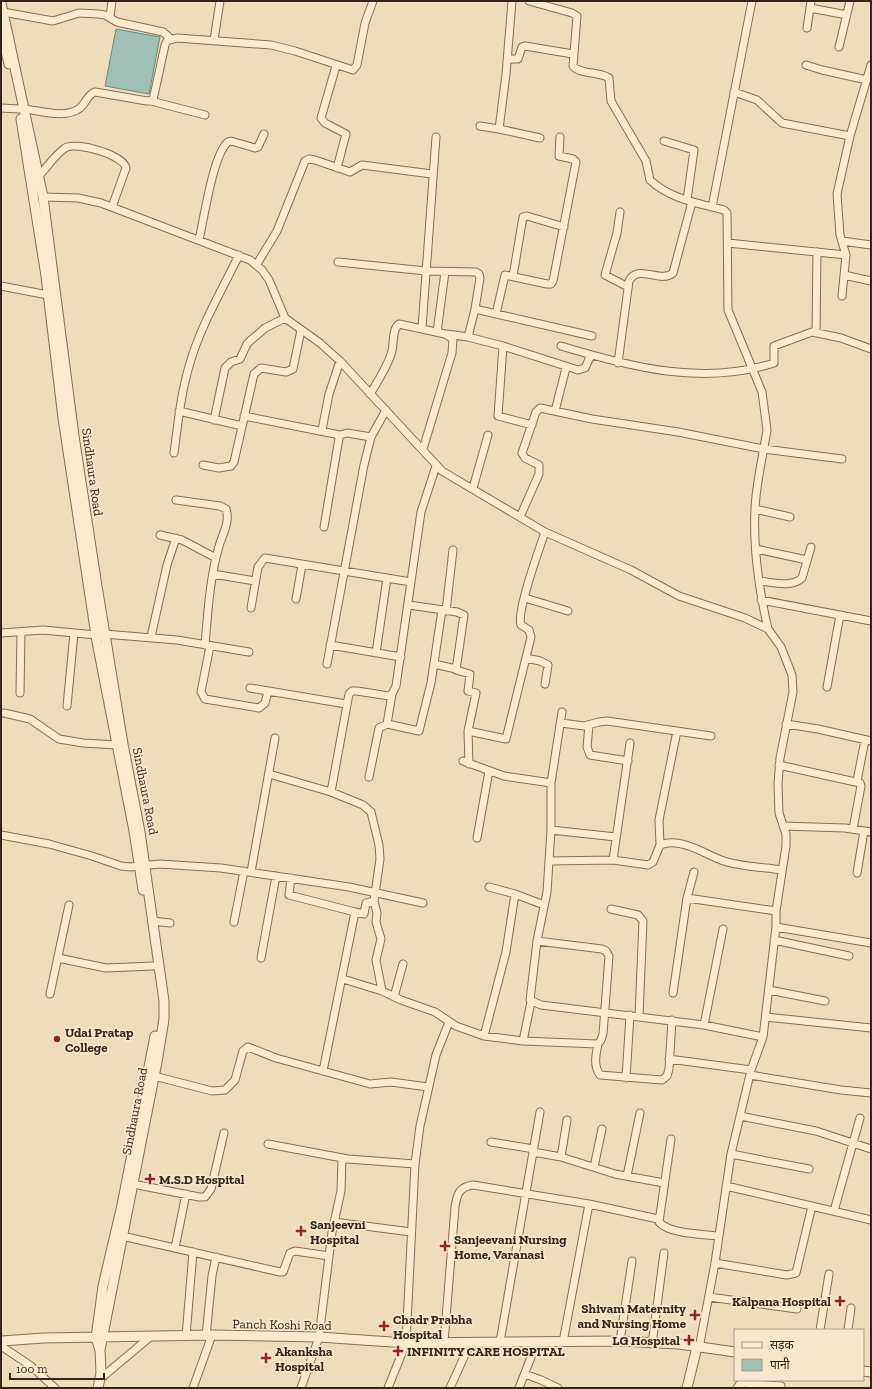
<svg xmlns="http://www.w3.org/2000/svg" width="872" height="1389" viewBox="0 0 872 1389" font-family="'Zilla Slab','Noto Sans Devanagari',serif">
  <rect width="100%" height="100%" fill="#efddba"/>
  <!-- water -->
  <path fill="#9fbfb4" stroke="#678c81" d="M116,29l44,8 -11,57 -44,-8z"/>
  <g fill="none" stroke-linecap="round" stroke-linejoin="round">
    <!-- minor casing -->
    <g stroke="#856d54" stroke-width="9">
      <path id="minor" d="M512,1l-6,73 -7,55 41,9
        M529,1l43,12 5,3 -4,50c7,9 26,5 36,12l2,23 35,60 4,19c20,19 48,23 74,30l3,3 1,97 34,82 5,38c-4,26 -11,53 -12,79 -2,40 4,81 13,120
        M810,8l37,7
        M3,12l50,9 26,-8 19,1 7,1 12,7 46,10 8,7
        M110,17l2,-16
        M807,28l4,-27
        M214,40l6,-39
        M839,47l11,-46
        M508,59h10l4,-12 3,-1 48,8
        M806,65l16,5 45,10
        M336,66l-15,52 4,5 21,11 -9,34
        M734,92l23,8 25,23 68,13
        M151,101l54,14
        M1,108l18,1
        M25,109c16,2 41,10 55,-1 6,-5 7,-13 15,-16l52,9 6,-1 12,-55 2,-4 10,-3 94,7 24,6 58,19 4,-5 8,-42 8,-22
        M480,126l19,3
        M664,141l30,9 -7,50
        M39,176c8,-9 16,-21 26,-28 11,-7 59,7 61,20l-14,39
        M43,197l35,1 23,5 149,57 12,10 7,10 16,38 35,25 20,18 102,110 103,61 86,38 48,26 66,22 23,11 13,18 11,28 1,17 -13,66 -2,26 1,29 7,21v12l-10,65v16l-13,110 -12,33 -20,84 -16,109 -15,80 1,4
        M712,207l40,-206
        M620,212l-3,21 -12,42 23,12
        M199,240c5,-21 14,-86 29,-98l3,-1 24,7 3,-1 6,-13
        M842,241l29,4
        M728,243l118,12
        M338,262l88,9 50,1 3,2 1,4 -5,31 117,27
        M257,264l20,-33 28,-70 4,-2 6,1 35,12 12,-7 70,9
        M844,275l27,6
        M513,276l10,-59 4,-1 37,11
        M1,286l47,9
        M842,296l4,-41 -6,-20 -3,-41 13,-58 21,-71
        M496,314l9,-39 42,9h4l2,-3 23,-119 -3,-3 -14,-3 1,-19
        M422,328l14,-191
        M437,332l8,-60
        M816,333l1,-81
        M447,334l21,3 35,9 75,24 7,-2 6,-13
        M468,337l7,-28
        M503,346l-5,70 34,9
        M561,346c69,21 142,40 213,17v-17l38,-14 29,6 30,11
        M618,363l11,-82c10,-18 31,3 44,-8l19,-71
        M370,394c8,-13 18,-28 22,-43 2,-9 0,-22 7,-27l46,10 8,5 -1,14 -29,96
        M179,411l63,15
        M555,411l11,-43
        M244,416l96,19
        M214,420l11,-52 6,-6 9,-3 7,-15 3,-3 15,-13 20,-10
        M322,430l7,-36 11,-33
        M174,453c4,-30 7,-61 16,-90 11,-38 32,-73 49,-108
        M203,465l16,3 12,-2 3,-4 20,-88 7,-6 25,4 7,-3 8,-39
        M473,488l15,-53
        M176,500l44,6 6,3c4,11 -2,23 -6,34 -10,32 -12,67 -15,102
        M755,509l35,8
        M520,517l19,-43v-9l-14,-7 -3,-5 14,-41 4,-4 52,11 86,13 86,17 78,10
        M324,527l15,-89 1,-3 7,-2 24,4
        M160,535l22,5 34,18
        M756,549l51,11
        M213,574l42,7
        M759,581c13,1 33,7 43,-3l9,-31
        M525,598l43,13
        M296,599l6,-34
        M761,600l110,21
        M409,605l48,7 7,3 -8,55 14,4 -2,17 8,2 -8,38 38,8 25,-102 -2,-7 -8,-5c-5,-13 19,-78 24,-93
        M251,608l7,-41 7,-9 146,24
        M446,611l7,-61
        M1,633l42,-3 53,5
        M104,634l73,6 72,12
        M151,637l16,-72 9,-27
        M330,645l71,12
        M210,646l-9,46 4,7 54,9 6,-5 3,-12
        M376,653l11,-75
        M526,658l14,3 8,4 -3,19
        M327,664l37,-199 7,-28 15,-27
        M434,664l22,5
        M827,687l13,-72
        M250,688l96,16
        M20,693l1,-60
        M67,706l7,-73
        M562,712l-11,71v47l-4,62 -10,49 -7,59 11,5 163,20 59,12
        M4,713l26,6 29,20 24,4 34,2
        M561,723l23,3 15,-4 8,-1 104,15
        M387,724l32,7 12,-48 11,-73
        M786,724l32,5 53,12
        M589,725l-2,22 3,8 38,6
        M468,731l1,33
        M463,761l41,15 47,7
        M779,765l81,18 1,3 -8,43
        M269,774l62,18 32,13 8,7 8,33 1,14 -6,42 3,12 -1,9 5,17 -5,21 6,31
        M369,777l10,-49 8,-4 5,-30
        M857,781l8,-41
        M331,792l18,-98 3,-3h5l32,5 3,-2 4,-8 25,-174 15,-46
        M783,826l62,2 26,4
        M551,830l65,7
        M1,835l48,9 43,12 29,10 9,1 30,-3 61,4 128,19 74,16
        M477,838l12,-67
        M660,845l-1,-25 18,-89
        M613,860l17,-117
        M550,861l63,-1 35,5 5,-3 7,-17c21,-8 43,8 61,15 19,7 41,7 61,10
        M251,872l24,-134
        M857,873l7,-42
        M291,878l-2,17 66,17 -32,159
        M489,887l26,7 29,11
        M687,898l89,13
        M611,909l27,6 5,6 -4,95
        M355,912l9,2 2,-11 8,-2
        M152,921l18,2
        M234,922l10,-51
        M776,927l95,16
        M774,940l75,16
        M58,958l48,10 47,-2
        M261,958l15,-82
        M343,979l39,12 19,9 34,12 21,14 28,10 39,5 75,3 3,-4 2,-6 6,-78 -3,-5 -4,-2 -65,-8
        M769,990l56,11
        M673,993l14,-95 7,-26
        M50,994l19,-89
        M394,997l9,-33
        M766,1017l105,11
        M704,1025l19,-96
        M484,1036l22,-84 9,-58
        M523,1041l8,-39
        M598,1044c-2,10 -5,22 2,31l62,5 5,-4 2,-7 3,-49
        M669,1059l82,11
        M750,1075l91,15 30,3
        M154,1076l58,15 13,-1 10,-10 8,-29 5,-4 28,11 94,26 21,-2 37,5
        M626,1078l4,-63
        M740,1116l76,15 55,18
        M671,1139l-12,83c10,12 44,12 59,14
        M491,1142l43,7
        M268,1144l80,15 67,5
        M533,1152l28,5 54,17 49,9
        M731,1154l78,15
        M561,1157l6,-37
        M594,1167l8,-38
        M627,1176l13,-63
        M133,1184l66,13h6l6,-8 13,-56
        M726,1186l145,34
        M834,1211l26,-93
        M334,1222l77,10
        M122,1236l158,36h3l7,-19 5,-2 34,5
        M175,1248l11,-54
        M715,1263l72,12 9,-2 16,-67
        M709,1297l88,12
        M820,1330l9,-56
        M848,1330l3,-22
        M186,1336l7,-84
        M206,1336l6,-60 4,-19
        M620,1341l12,-80
        M500,1342l40,-230
        M563,1342l26,-138
        M444,1343l11,-136c2,-13 4,-20 18,-22l116,19 69,15
        M652,1344l12,-91
        M1,1346l30,20 24,22
        M525,1374l16,6 17,8
        M100,1379l50,-42
        M193,1388l19,-53
        M301,1388l18,-51 13,-105 9,-41 1,-33
        M388,1388l18,-45 9,-179 5,-38 16,-71 13,-33
        M450,1388l19,-42
        M519,1388l16,-41
        M737,1388l2,-3 4,-2 38,3"/>
    </g>
    <!-- tertiary casing -->
    <g stroke="#856d54" stroke-width="11">
      <path id="tertiary" d="M1,3l42,194 31,239 23,150 26,158 17,88 24,169v18l-7,43 -57,288 1,23 -3,15
        M1,30l8,34
        M21,119l25,157 17,142 34,224 37,189 9,59
        M1,1341l43,-3 168,-3 107,2 87,6 214,-2 59,3 56,8
        M100,1350l-4,-12 7,-52 19,-81 33,-169
        M863,1371l8,1
        M687,1388l10,-41"/>
    </g>
    <!-- minor -->
    <use href="#minor" stroke="#faebcd" stroke-width="7"/>
    <!-- tertiary -->
    <use href="#tertiary" stroke="#faebcd" stroke-width="9"/>
  </g>
  <!-- markers -->
  <g fill="#962328" stroke="#f6e7ca" stroke-width="1.5">
    <circle cx="57" cy="1039" r="4"/>
    <path d="M148 1173h4v4h4v4h-4v4h-4v-4h-4v-4h4z"/>
    <path d="M299 1225h4v4h4v4h-4v4h-4v-4h-4v-4h4z"/>
    <path d="M443 1240h4v4h4v4h-4v4h-4v-4h-4v-4h4z"/>
    <path d="M838 1295h4v4h4v4h-4v4h-4v-4h-4v-4h4z"/>
    <path d="M693 1309h4v4h4v4h-4v4h-4v-4h-4v-4h4z"/>
    <path d="M382 1320h4v4h4v4h-4v4h-4v-4h-4v-4h4z"/>
    <path d="M687 1334h4v4h4v4h-4v4h-4v-4h-4v-4h4z"/>
    <path d="M396 1345h4v4h4v4h-4v4h-4v-4h-4v-4h4z"/>
    <path d="M264 1352h4v4h4v4h-4v4h-4v-4h-4v-4h4z"/>
  </g>
  <g text-anchor="middle" stroke-width="3.5" stroke-linejoin="round" paint-order="stroke">
    <!-- street labels -->
    <g font-size="13" fill="#34251a" stroke="#f6e7ca">
      <text transform="translate(93 472) rotate(82)" y="5">Sindhaura Road</text>
      <text transform="translate(146 791) rotate(79)" y="5">Sindhaura Road</text>
      <text transform="translate(134 1111) rotate(-79)" y="5">Sindhaura Road</text>
      <text transform="translate(282 1324) rotate(1)" y="5">Panch Koshi Road</text>
    </g>
    <!-- poi labels -->
    <g font-size="13" font-weight="bold" fill="#34251a" stroke="#f6e7ca" text-anchor="start">
      <text x="65" y="1037">Udai Pratap<tspan x="65" dy="15">College</tspan></text>
      <text x="159" y="1184">M.S.D Hospital</text>
      <text x="310" y="1229">Sanjeevni<tspan x="310" dy="15">Hospital</tspan></text>
      <text x="454" y="1244">Sanjeevani Nursing<tspan x="454" dy="15">Home, Varanasi</tspan></text>
      <text x="831" y="1306" text-anchor="end">Kalpana Hospital</text>
      <text x="686" y="1313" text-anchor="end">Shivam Maternity<tspan x="686" dy="15">and Nursing Home</tspan></text>
      <text x="393" y="1324">Chadr Prabha<tspan x="393" dy="15">Hospital</tspan></text>
      <text x="680" y="1345" text-anchor="end">LG Hospital</text>
      <text x="275" y="1356">Akanksha<tspan x="275" dy="15">Hospital</tspan></text>
      <text x="407" y="1356">INFINITY CARE HOSPITAL</text>
    </g>
  </g>
  <!-- border -->
  <rect width="872" height="1389" fill="none" stroke="#34251a" stroke-width="4"/>
  <!-- legend -->
  <rect x="734" y="1329" width="130" height="52" fill="#f6e7ca" stroke="#a89984"/>
  <rect x="742" y="1342" width="20" height="6" fill="#faebcd" stroke="#a89984"/>
  <text x="770" y="1349" font-size="12" fill="#34251a">सड़क</text>
  <rect x="742" y="1359" width="20" height="12" fill="#9fbfb4" stroke="#a89984"/>
  <text x="770" y="1369" font-size="12" fill="#34251a">पानी</text>
  <!-- scale -->
  <path d="M10 1373v6h94v-6" fill="none" stroke="#34251a" stroke-width="2"/>
  <text x="16" y="1373" font-size="12" fill="#34251a" stroke="#f6e7ca" stroke-width="3" paint-order="stroke">100 m</text>
</svg>
